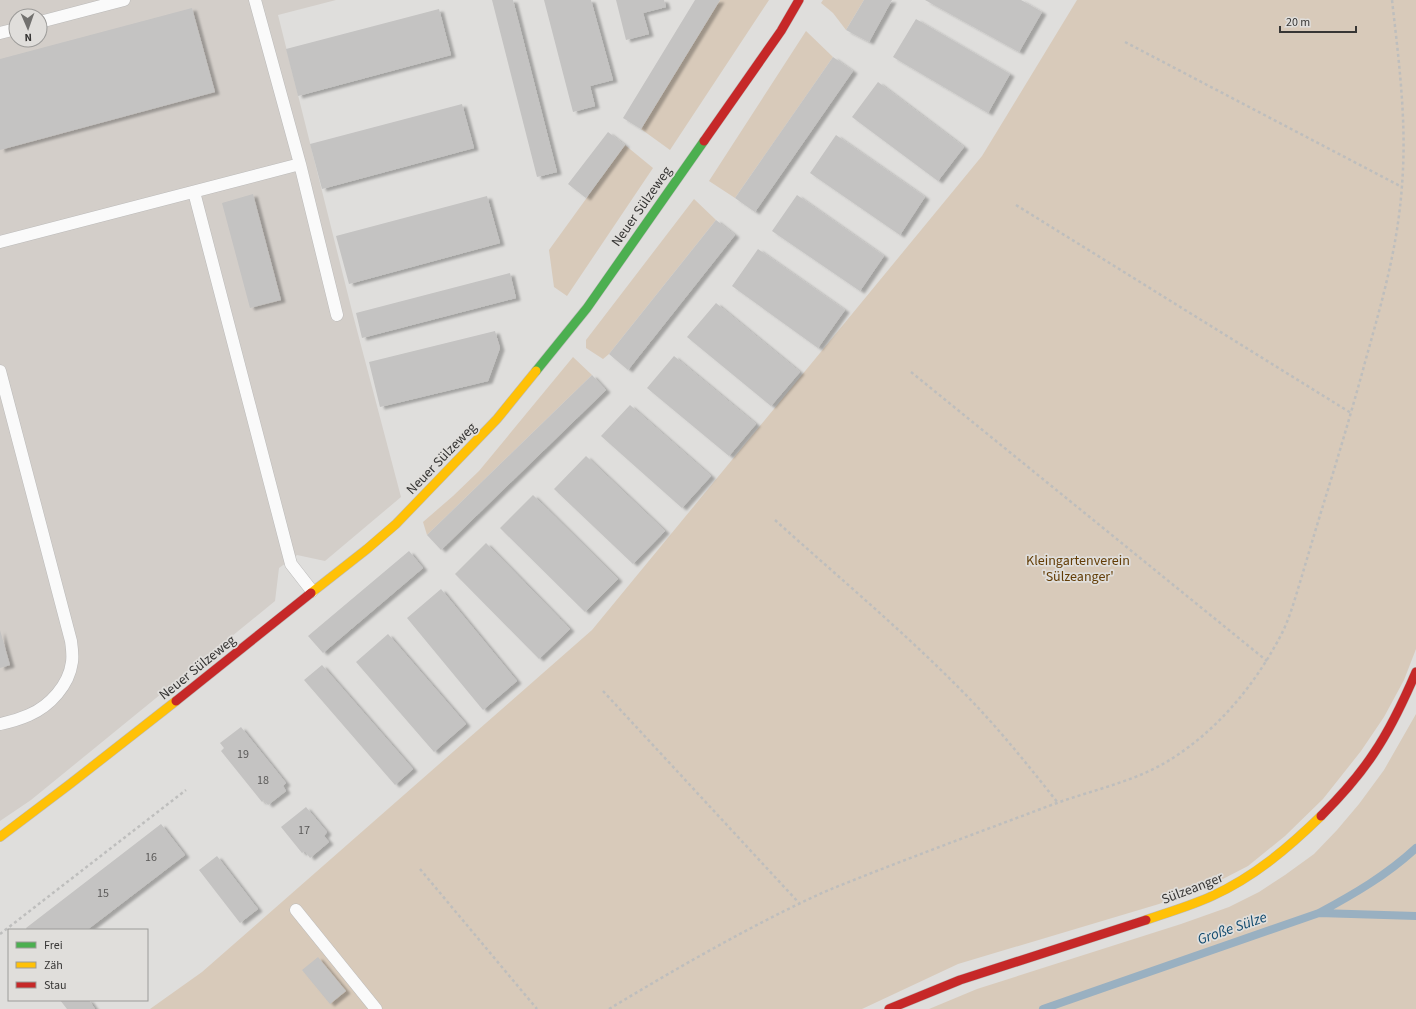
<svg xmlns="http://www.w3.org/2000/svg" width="1416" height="1009" viewBox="0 0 1416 1009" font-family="'Source Sans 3',sans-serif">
  <defs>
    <filter id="shadow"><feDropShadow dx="4.5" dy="2.5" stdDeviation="1" flood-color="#0004"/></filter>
  </defs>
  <rect width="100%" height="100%" fill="#dfdedc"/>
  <!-- built -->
  <path fill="#d3cec9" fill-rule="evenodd" d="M0,0h336l-58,15 75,300 48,182 -76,64 -28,-6 -18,13 -4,33 -244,199 -31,21zM16,16h24v24h-24z"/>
  <!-- green -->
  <path fill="#d8caba" d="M720,0h49l-99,150 -29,-21z
    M823,0h41l-18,30 -13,-17 -12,-10z
    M1077,0h339v649l-12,31 -20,37 -23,34 -38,48 -38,37 -37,30 -29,15 -60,23 -201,60 -96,45h-712l52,-37 390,-342 390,-474z
    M806,31l27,26 -98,141 -26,-17z
    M625,145l28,23 -86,128 -13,-9 -5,-37z
    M694,199l22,21 -107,134 -6,5 -17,-11v-8z
    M573,357l19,18 -165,160 -4,-13 30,-26 26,-25z
    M1416,714v295h-487l48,-20 204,-65 48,-17 30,-15 26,-17 29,-21 23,-24 22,-26 25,-34z"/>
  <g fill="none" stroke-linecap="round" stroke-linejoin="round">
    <!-- stream -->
    <path stroke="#99b0c1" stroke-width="8" d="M1319,913l97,3
      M1043,1009l276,-96c35,-19 68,-38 97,-65"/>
  </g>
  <!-- building -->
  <path fill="#c4c3c2" filter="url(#shadow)" d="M492,0h21l44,172 -20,5z
    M544,0h47l22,80 -23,6 5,20 -22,6z
    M616,0h48l2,7 -23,6 6,21 -23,6z
    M695,0h25l-79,129 -18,-11z
    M864,0h28l-23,42 -23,-12z
    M925,0h96l21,12 -23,40z
    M192,8l23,84 -215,58v-91z
    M439,9l12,46 -153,41 -12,-47z
    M916,19l94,55 -22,39 -95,-56z
    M833,57l20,14 -98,141 -20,-14z
    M878,82l86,65 -26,34 -86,-64z
    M462,104l12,44 -152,41 -12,-45z
    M608,132l17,13 -39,53 -18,-14z
    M836,135l89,62 -25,38 -90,-62z
    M253,194l28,106 -31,8 -28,-105z
    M797,195l87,61 -24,35 -88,-60z
    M487,196l13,47 -151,41 -13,-48z
    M716,220l19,15 -107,135 -19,-16z
    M758,249l87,61 -27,38 -86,-62z
    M510,273l6,25 -154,40 -6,-25z
    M716,303l84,69 -29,34 -84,-69z
    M495,331l5,17 -12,33 -108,26 -11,-45z
    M674,356l82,68 -27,32 -82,-68z
    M592,375l14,15 -165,160 -14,-15z
    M630,405l81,71 -29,32 -81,-72z
    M586,456l79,75 -32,33 -79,-75z
    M533,495l85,84 -33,33 -85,-84z
    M486,543l84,86 -31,30 -84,-85z
    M409,551l14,17 -100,85 -15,-17z
    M441,589l76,92 -34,29 -76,-92z
    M0,630l10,35 -10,3z
    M388,634l78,90 -32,28 -78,-90z
    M322,665l91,104 -18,16 -91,-105z
    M241,727l45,56 -3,3 3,5 -18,14 -4,-5 -2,2 -41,-51 3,-3 -4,-5z
    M306,807l21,25 -3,4 5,6 -19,16 -5,-7 -3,2 -21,-26z
    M161,824l24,31 -98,75h-60l-1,-2z
    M217,856l41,53 -18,14 -41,-53z
    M318,957l28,34 -16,13 -28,-34z
    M60,1000h29l6,9h-28z"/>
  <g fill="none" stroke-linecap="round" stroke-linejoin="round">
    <!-- lane casing -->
    <g stroke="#bbbab9" stroke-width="13">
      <path id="lane" d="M255,0l45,164 37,151
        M40,22l84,-22
        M0,33l16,-4
        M194,192l97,372 21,27
        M0,242l300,-78
        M0,371l71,270c1,7 2,14 1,21 -3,23 -22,44 -43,53 -9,4 -19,7 -29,9
        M296,910l80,99"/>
    </g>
    <!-- fast casing -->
    <g stroke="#bbbab9" stroke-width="10">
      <path id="fast" d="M536,371l51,-63 117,-167"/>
    </g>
    <!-- slow casing -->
    <g stroke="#bbbab9" stroke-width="10">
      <path id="slow" d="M311,593l56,-44 29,-25 101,-105 39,-48
        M0,837l70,-53 106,-83
        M1146,920c22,-8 45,-14 66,-24 42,-19 76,-48 109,-80"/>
    </g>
    <!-- jam casing -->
    <g stroke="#bbbab9" stroke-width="10">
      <path id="jam" d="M704,141l77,-110 18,-31
        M176,701l135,-108
        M1321,816c19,-19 38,-40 53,-63 17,-25 30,-53 42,-81
        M889,1009l71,-29 186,-60"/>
    </g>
    <!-- path -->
    <path stroke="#bebebd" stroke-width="2.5" stroke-dasharray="3 3" stroke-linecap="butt" d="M1125,42l277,145
      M1016,205l335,208
      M911,372l356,289
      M775,520c62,56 127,110 186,170 35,35 66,74 97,113
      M603,691l196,212
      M420,869l117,140
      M0,934l186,-144
      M609,1009c70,-42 141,-83 215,-117 76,-31 153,-59 230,-88 41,-15 85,-23 122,-48 45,-30 80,-73 105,-121 9,-17 14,-37 20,-56 8,-27 16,-54 24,-80 15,-48 29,-96 42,-144 16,-57 31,-110 35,-170 5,-62 -3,-123 -10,-185"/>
    <!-- lane -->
    <use href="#lane" stroke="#fafafa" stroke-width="12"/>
    <!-- fast -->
    <use href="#fast" stroke="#4caf50" stroke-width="9"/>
    <!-- slow -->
    <use href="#slow" stroke="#ffc107" stroke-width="9"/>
    <!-- jam -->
    <use href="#jam" stroke="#c62828" stroke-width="9"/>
  </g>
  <g text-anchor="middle" stroke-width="3.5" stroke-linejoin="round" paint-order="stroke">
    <!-- number labels -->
    <g font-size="12" fill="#5a5958">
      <text x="243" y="758">19</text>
      <text x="263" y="784">18</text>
      <text x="304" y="834">17</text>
      <text x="151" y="861">16</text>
      <text x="103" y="897">15</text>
    </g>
    <!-- street labels -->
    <g font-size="14" fill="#373635" stroke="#e0dedb">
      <text transform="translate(641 206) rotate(-55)" y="5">Neuer Sülzeweg</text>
      <text transform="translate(441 458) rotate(-46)" y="5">Neuer Sülzeweg</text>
      <text transform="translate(197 667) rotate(-39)" y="5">Neuer Sülzeweg</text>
      <text transform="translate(1192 888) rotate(-21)" y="5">Sülzeanger</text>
    </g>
    <!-- park labels -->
    <g font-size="14" fill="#633d06" stroke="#e0dedb">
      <text x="1078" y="565">Kleingartenverein<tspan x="1078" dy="16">'Sülzeanger'</tspan></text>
    </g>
    <!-- water labels -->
    <g font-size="15" font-style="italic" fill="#124b6f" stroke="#e0dedb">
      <text transform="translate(1232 928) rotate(-19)" y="5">Große Sülze</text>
    </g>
  </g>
  <!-- legend -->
  <rect x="8" y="929" width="140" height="72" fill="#e0dedb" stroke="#9c9b99"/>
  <rect x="16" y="942" width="20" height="6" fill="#4caf50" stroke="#9c9b99"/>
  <text x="44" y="949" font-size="12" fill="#373635">Frei</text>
  <rect x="16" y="962" width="20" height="6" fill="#ffc107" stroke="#9c9b99"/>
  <text x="44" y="969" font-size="12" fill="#373635">Zäh</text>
  <rect x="16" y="982" width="20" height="6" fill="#c62828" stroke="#9c9b99"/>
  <text x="44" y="989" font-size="12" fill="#373635">Stau</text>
  <!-- north arrow -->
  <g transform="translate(28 28) rotate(178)"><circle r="19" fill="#e0dedb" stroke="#9c9b99"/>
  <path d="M0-3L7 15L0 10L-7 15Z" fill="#72716f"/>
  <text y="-6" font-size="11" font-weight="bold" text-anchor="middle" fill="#373635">N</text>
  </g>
  <!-- scale -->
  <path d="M1280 26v6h76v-6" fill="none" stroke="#373635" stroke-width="2"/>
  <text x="1286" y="26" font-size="12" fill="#373635" stroke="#e0dedb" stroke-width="3" paint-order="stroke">20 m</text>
</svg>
